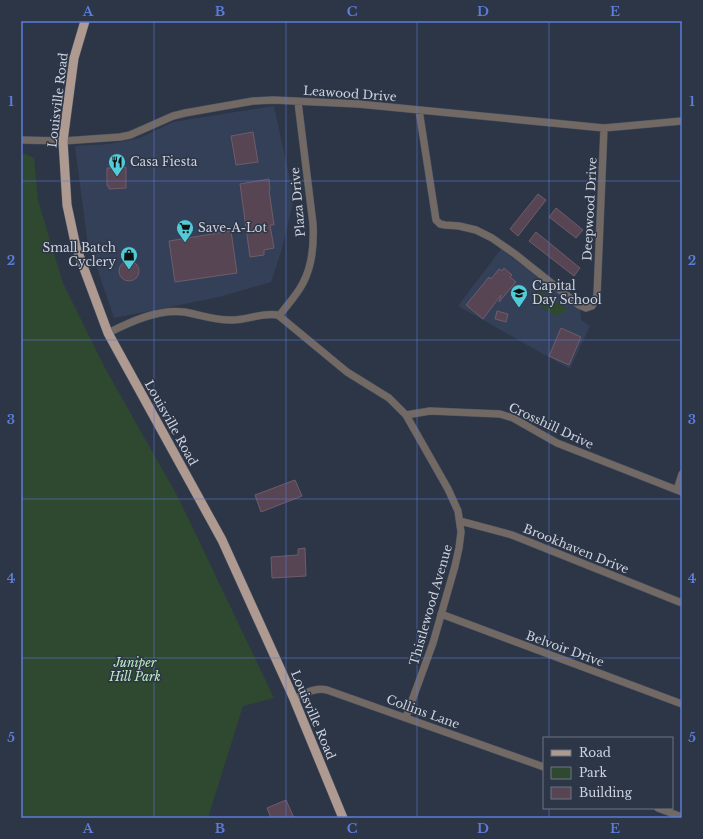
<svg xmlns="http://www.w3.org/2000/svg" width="703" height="839" viewBox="0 0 703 839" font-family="'Libre Baskerville',serif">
  <rect width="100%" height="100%" fill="#2d3647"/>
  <!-- built -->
  <path fill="#344057" d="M274,106l20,93 -13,53 -10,30 -52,15 -105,21 -27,-79 -12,-93 34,-2 31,-6 33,-16z
    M501,249l79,61 1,10 9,6 -20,43 -112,-63z"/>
  <!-- green -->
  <path fill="#2f4830" d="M21,152l13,6 4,42 25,83 42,85 74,131 95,199 -31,8 -35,112h-187z
    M538,288l27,20v4c-3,1 -6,3 -9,3 -7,-1 -23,-15 -24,-21z"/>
  <!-- building -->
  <path fill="#574553" stroke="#6f5c6b" d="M253,132l5,30 -22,3 -5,-29z
    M112,163h6v5l8,-1v21l-17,1v-3h-2v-18h5z
    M269,179l1,11h-1l5,35h-4l4,23 -10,2v5l-14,2 -10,-73z
    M538,194l8,6 -28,36 -8,-7z
    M556,208l27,22 -7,8 -27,-21z
    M231,231l6,42 -62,9 -6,-41z
    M536,232l44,36 -6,8 -45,-35z
    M119 271a10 10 0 1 1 20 0a10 10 0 1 1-20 0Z
    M504,268l8,7 -2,2 6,5 -17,20 2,-7 -18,24 -17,-14 23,-28 2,2 8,-10 3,2z
    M497,311l11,3 -2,8 -11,-3z
    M561,328l20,9 -12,28 -20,-9z
    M295,480l7,16 -41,16 -6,-17z
    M305,548l1,28 -34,2 -1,-21 27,-2v-6z
    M286,800l8,18h-23l-4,-10z"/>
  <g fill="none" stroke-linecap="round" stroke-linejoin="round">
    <!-- minor casing -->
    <g stroke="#4a5262" stroke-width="8">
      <path id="minor" d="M419,110l17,110 4,4 5,1 14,1 17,4 16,8 23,16 64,51 7,3 6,-2 5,-11 7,-167
        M21,140l42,1 57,-4 10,-2 43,-19 12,-3 68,-12 20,-1 85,4 246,24 78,-7
        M279,316c8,-11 18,-21 24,-33 9,-17 11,-40 10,-59l-15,-122
        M108,333c24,-12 50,-24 76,-21 17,3 32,9 49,8 15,0 30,-8 45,-5l69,57 42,26 17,17 42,74 10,22 3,21 -2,16 -4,18 -22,77 -27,74
        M406,415l24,-4 70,3 13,4 44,25 125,49
        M677,490l5,-16
        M460,521l52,14 170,68
        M441,614l241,90
        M294,699c11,-5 20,-12 33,-9l217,77
        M658,808l24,9"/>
    </g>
    <!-- major casing -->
    <g stroke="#4a5262" stroke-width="10">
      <path id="major" d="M85,21l-11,37 -11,83 4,64 9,42 32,86 114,207 72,159 49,119"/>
    </g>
    <!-- minor -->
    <use href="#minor" stroke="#726964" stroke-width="7"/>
    <!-- major -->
    <use href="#major" stroke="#ae9a90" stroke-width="9"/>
  </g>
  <!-- grid -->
  <path fill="none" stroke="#5b7dda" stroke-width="1" stroke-opacity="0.55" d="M154,21v797M286,21v797M417,21v797M549,21v717M21,181h661M21,340h661M21,499h661M21,658h661M549,808v10"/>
  <!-- icons -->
  <defs>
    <g id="restaurant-pin" transform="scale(0.9)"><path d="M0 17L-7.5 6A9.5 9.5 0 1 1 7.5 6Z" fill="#52cbd9" stroke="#2d3647"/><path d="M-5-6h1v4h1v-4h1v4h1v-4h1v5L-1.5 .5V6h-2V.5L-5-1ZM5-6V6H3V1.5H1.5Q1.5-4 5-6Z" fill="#111"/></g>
    <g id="supermarket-pin" transform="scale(0.9)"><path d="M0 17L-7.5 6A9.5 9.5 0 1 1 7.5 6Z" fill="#52cbd9" stroke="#2d3647"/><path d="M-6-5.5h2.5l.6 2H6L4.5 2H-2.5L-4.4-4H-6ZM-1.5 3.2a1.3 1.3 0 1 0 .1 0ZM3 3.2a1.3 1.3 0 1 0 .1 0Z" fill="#111"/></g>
    <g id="shop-pin" transform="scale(0.9)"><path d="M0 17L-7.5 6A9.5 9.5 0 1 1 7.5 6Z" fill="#52cbd9" stroke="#2d3647"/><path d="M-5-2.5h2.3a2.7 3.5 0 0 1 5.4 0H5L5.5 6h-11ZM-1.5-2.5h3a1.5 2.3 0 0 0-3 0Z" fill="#111"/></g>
    <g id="school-pin" transform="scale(0.9)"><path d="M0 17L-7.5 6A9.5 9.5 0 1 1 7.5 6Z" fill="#52cbd9" stroke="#2d3647"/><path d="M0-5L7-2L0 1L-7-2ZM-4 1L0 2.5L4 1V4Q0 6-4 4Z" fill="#111"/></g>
  </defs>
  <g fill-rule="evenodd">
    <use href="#restaurant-pin" x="117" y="162"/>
    <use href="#supermarket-pin" x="185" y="228"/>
    <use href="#shop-pin" x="129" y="255"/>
    <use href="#school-pin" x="519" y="293"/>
  </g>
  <g text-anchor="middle" stroke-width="3" stroke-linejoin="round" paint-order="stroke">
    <!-- street labels -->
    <g font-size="12" fill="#cdd3de" stroke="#2d3647">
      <text transform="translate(350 94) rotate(4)" y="4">Leawood Drive</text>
      <text transform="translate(58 100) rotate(-83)" y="4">Louisville Road</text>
      <text transform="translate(298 202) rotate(-95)" y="4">Plaza Drive</text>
      <text transform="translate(590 209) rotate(-87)" y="4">Deepwood Drive</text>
      <text transform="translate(171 423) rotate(61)" y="4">Louisville Road</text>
      <text transform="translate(551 426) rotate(25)" y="4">Crosshill Drive</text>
      <text transform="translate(576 549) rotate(22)" y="4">Brookhaven Drive</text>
      <text transform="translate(431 605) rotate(-74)" y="4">Thistlewood Avenue</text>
      <text transform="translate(565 649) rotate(20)" y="4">Belvoir Drive</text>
      <text transform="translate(423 712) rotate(20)" y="4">Collins Lane</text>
      <text transform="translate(313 715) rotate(67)" y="4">Louisville Road</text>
    </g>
    <!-- poi labels -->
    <g font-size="12" fill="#cdd3de" stroke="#2d3647" text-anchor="start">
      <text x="130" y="166">Casa Fiesta</text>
      <text x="198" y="232">Save-A-Lot</text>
      <text x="116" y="252" text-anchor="end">Small Batch<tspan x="116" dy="14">Cyclery</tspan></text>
      <text x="532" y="290">Capital<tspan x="532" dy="14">Day School</tspan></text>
    </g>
    <!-- park labels -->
    <g font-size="12" font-style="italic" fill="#bdedbd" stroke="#2d3647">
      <text x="135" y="667">Juniper<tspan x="135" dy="14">Hill Park</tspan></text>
    </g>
  </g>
  <!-- border -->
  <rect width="703" height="839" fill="none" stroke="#2d3647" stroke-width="44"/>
  <!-- legend -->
  <rect x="543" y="737" width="130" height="72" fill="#2d3647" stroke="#6d7583"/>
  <rect x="551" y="750" width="20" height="6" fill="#ae9a90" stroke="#6d7583"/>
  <text x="579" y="757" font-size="12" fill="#cdd3de">Road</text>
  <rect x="551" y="767" width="20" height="12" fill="#2f4830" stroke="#6d7583"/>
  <text x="579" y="777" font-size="12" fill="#cdd3de">Park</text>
  <rect x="551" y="787" width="20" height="12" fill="#574553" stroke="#6d7583"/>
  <text x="579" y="797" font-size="12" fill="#cdd3de">Building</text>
  <rect x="22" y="22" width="659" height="795" fill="none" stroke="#5b7dda" stroke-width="1.5"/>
  <g font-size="13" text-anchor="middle" font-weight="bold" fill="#5b7dda">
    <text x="88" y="16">A</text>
    <text x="220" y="16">B</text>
    <text x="352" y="16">C</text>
    <text x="483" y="16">D</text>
    <text x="615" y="16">E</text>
    <text x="11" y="106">1</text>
    <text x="692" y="106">1</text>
    <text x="11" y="265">2</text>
    <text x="692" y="265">2</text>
    <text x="11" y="424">3</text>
    <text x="692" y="424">3</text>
    <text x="11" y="583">4</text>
    <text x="692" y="583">4</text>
    <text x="11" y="742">5</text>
    <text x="692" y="742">5</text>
    <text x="88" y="833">A</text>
    <text x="220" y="833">B</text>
    <text x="352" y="833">C</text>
    <text x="483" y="833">D</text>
    <text x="615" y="833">E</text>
  </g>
</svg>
